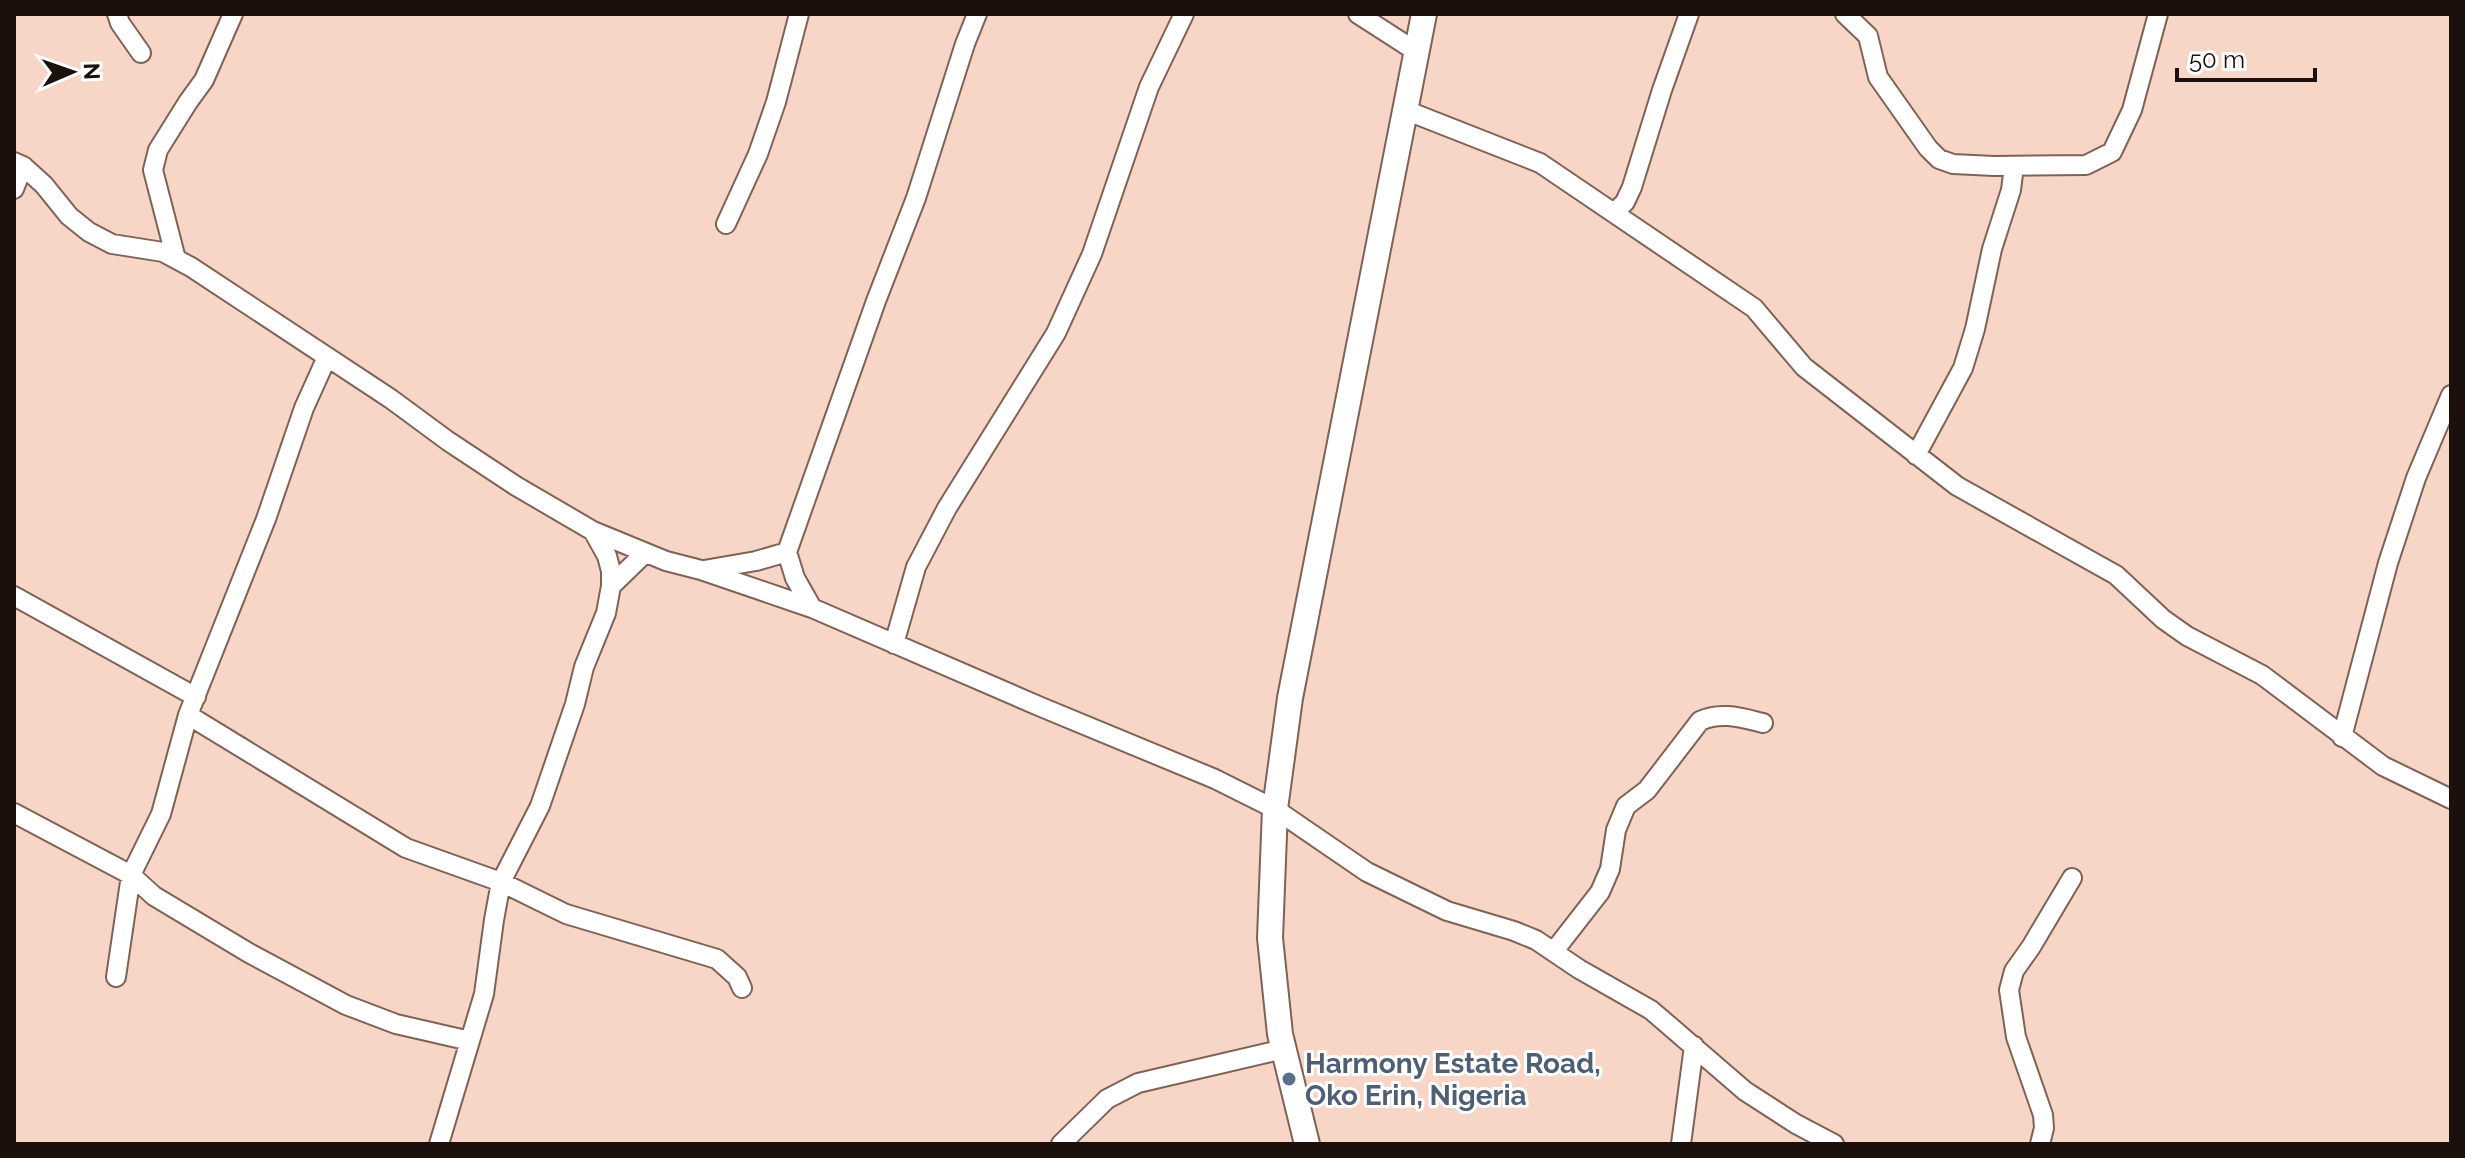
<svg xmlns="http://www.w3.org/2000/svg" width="2465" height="1158" viewBox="0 0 2465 1158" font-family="Raleway,sans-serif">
  <rect width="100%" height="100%" fill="#f8d6c7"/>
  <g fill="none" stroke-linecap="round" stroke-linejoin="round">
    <!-- minor casing -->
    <g stroke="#7f6255" stroke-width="22">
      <path id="minor" d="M117,14l3,9 21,30
        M1358,14l59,38
        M1845,14l23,22 10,41 50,71 11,11 14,5 41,2 92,-1 26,-13 20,-42 26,-96
        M1405,110l135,53 214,145 50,59 153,119 159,89 47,44 24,17 75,39 121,91 68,33
        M14,162l9,4 21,19 25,31 20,16 23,12 51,8 28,15 200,132 57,42 68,45 77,45 73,30 35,9 111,38 229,99 174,72 60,30 92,63 80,39 67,20 22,9 43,29 72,41 94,81 51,33 38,20
        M14,189l9,-23
        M1614,213l11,-11 7,-15 30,-97 27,-76
        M726,224l32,-70 18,-52 23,-88
        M176,259l-23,-89 5,-20 30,-48 16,-22 29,-66
        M1916,455l47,-87 12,-39 17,-80 19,-59 3,-24
        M704,570l52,-9 31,-9
        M611,586l34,-33
        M14,596l182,101
        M812,608l-17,-30 -8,-26 89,-251 40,-103 49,-154 12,-30
        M894,644l22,-77 31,-59 109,-175 36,-79 57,-167 35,-73
        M188,715l218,133 95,34 65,32 151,45 20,18 5,11
        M2342,737l46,-174 28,-85 35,-83
        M14,813l117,62 23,21 95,57 97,52 50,19 74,17
        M1554,951l46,-59 10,-23 6,-39 10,-24 21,-16 53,-69c21,-10 42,-3 63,2
        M116,977l15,-102 30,-61 27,-99 78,-196 38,-111 23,-51
        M439,1144l45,-150 10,-74 7,-38 39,-76 35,-102 9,-37 22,-54 5,-27v-15l-4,-15 -14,-25
        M1061,1144l46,-45 31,-16 146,-34
        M1681,1144l13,-98
        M2040,1144l4,-16 -1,-13 -27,-78 -7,-47 5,-19 17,-24 41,-69"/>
    </g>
    <!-- tertiary casing -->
    <g stroke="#7f6255" stroke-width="28">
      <path id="tertiary" d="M1307,1144l-27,-110 -10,-96 5,-129 15,-111 134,-684"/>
    </g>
    <!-- minor -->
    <use href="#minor" stroke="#fff" stroke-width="18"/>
    <!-- tertiary -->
    <use href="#tertiary" stroke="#fff" stroke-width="24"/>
  </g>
  <!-- markers -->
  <circle fill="#5c6f8a" stroke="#fff" stroke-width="3" cx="1289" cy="1079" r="8"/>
  <g text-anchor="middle" stroke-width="6" stroke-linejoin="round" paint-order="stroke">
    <!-- service labels -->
    <g font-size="28" font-weight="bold" fill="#4e5e75" stroke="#fff" text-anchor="start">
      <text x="1305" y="1073">Harmony Estate Road,<tspan x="1305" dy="32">Oko Erin, Nigeria</tspan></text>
    </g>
  </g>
  <!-- border -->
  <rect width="2465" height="1158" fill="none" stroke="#1b100b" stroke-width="32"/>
  <!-- north arrow -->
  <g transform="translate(72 72) rotate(88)" stroke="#ffffff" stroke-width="6" paint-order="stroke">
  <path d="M0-6L14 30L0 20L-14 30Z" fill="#1b100b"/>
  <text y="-12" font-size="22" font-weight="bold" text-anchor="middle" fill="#1b100b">N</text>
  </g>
  <!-- scale -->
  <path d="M2177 68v12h138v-12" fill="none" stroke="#1b100b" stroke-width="4"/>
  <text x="2189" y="68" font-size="24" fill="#1b100b" stroke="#ffffff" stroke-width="6" paint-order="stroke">50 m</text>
</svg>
